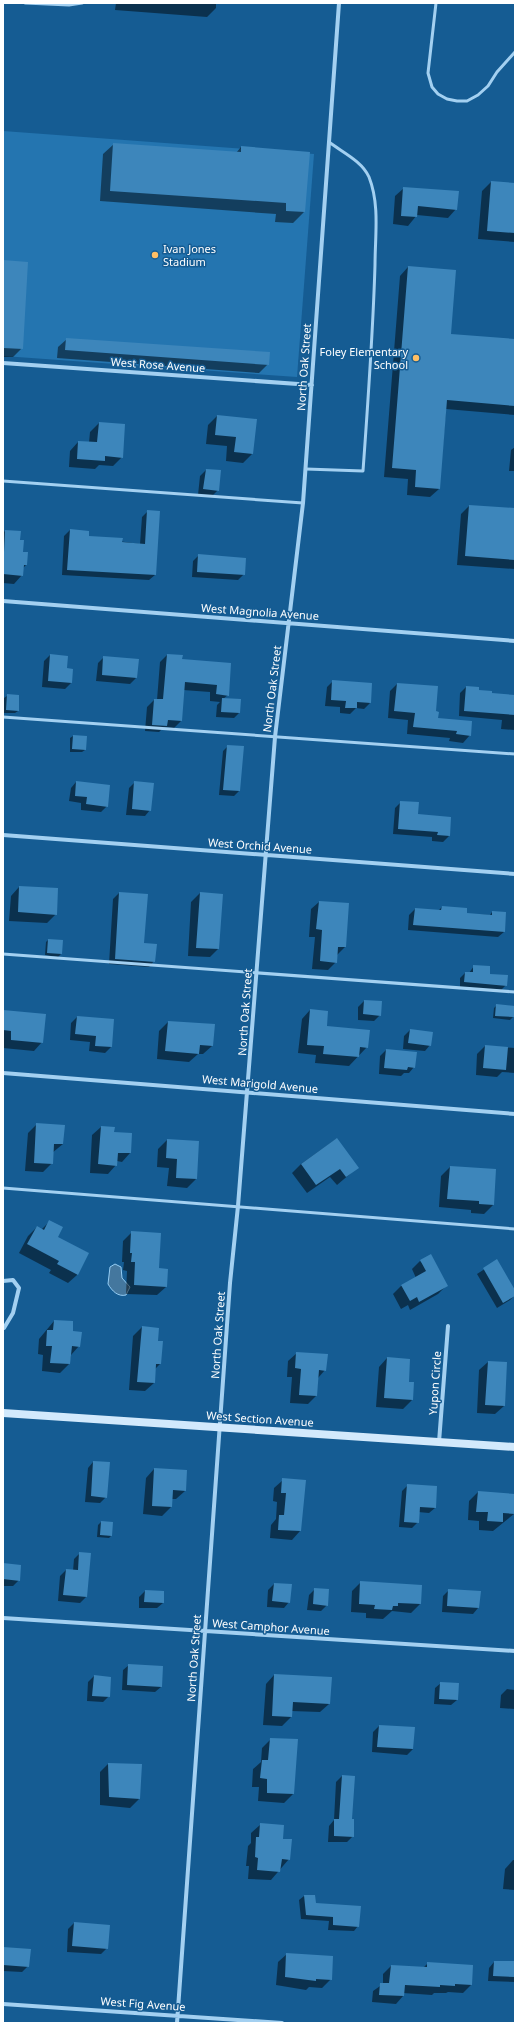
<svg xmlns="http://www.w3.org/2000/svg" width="518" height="2026" viewBox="0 0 518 2026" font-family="'Noto Sans',sans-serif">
  <rect width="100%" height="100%" fill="#155c93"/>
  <!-- green -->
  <path fill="#2475b0" d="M3,131l311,23 -17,223 -294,-21z"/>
  <!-- water -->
  <path fill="#44779e" stroke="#95cdf4" d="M115,1264l6,3 1,11 8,9 -4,8c-8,2 -14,-4 -18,-11l2,-17z"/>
  <!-- shadow -->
  <path fill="#0007" d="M116,3h100v5l-9,9 -92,-7z
    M114,144l122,9 5,-6 63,65 -11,11 -18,-1 1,-8 -176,-13 3,-47z
    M491,182l24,2v58l-37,-3 4,-48z
    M404,188l52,21 -8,9 -31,-3 -9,11 -15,-2 2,-28z
    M3,261l19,87 -9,9h-10z
    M408,267l42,68 65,5v75l-69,-6 -7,80 -9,8 -23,-2 1,-16 -24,-2 16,-201z
    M67,339l201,25 -9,9 -202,-15 1,-11z
    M217,416l35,38 -9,9 -17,-2 1,-15 -21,-2 2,-19z
    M99,423l23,34 -9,9 -14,-1 -4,4 -26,-2 1,-16 8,-9 11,1 1,-11z
    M515,447v24h-6l2,-21z
    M206,470l12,20 -6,6 -14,-1 2,-19z
    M469,506l46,3v60l-58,-4 4,-51z
    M148,511l7,64 -6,5 -87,-5 2,-39 6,-6 18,7 52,7 2,-27z
    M5,531l14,10 7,24 -3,3 -1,7 -8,9 -11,-1v-50z
    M199,555l45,19 -6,6 -46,-3 1,-16z
    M50,655l16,14 5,14 -6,6 -23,-2 2,-26z
    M167,655l14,5 49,4 -2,31 -5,4 16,14 -5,5 -18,-1 1,-12 3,-3 -10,-1v-9l-27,-2 -2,31 -7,7 -10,-1 -5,5 -14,-1 2,-24 7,-7h3l3,-38z
    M104,657l32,21 -6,6 -34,-3 2,-18z
    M333,681l37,22 -6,6 -8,-1 -6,6 -10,-1v-6l-15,-1 2,-19z
    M397,684l38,28 2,7 33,16 -7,8 -14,-2 1,-3 -43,-4 1,-14 -20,-2 2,-27z
    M466,687l25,7 24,2v34l-14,-1 1,-9 -43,-4 1,-23z
    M7,696l11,15 -3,2h-12l1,-15z
    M73,736l12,14 -3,2h-12v-14z
    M228,746l11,45 -5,5 -15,-1 4,-44z
    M76,782l31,24 -6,6 -20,-2v-7l-12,-2 2,-13z
    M135,782l15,28 -5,6 -19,-1 3,-27z
    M401,802l16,13 32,21 -6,6 -11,-1v-4l-39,-3 2,-26z
    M19,887l37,27 -9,9 -38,-2 2,-25z
    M119,893l24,51 11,17 -5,6 -40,-3 4,-65z
    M200,893l18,56 -8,8 -22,-1 3,-54z
    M319,902l29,2 -3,43 -8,8 -1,7 -8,8 -16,-1 3,-32h-6l2,-28z
    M442,907l24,7 24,1 2,-3 12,20 -6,5 -90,-7 1,-15 6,-6 23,2z
    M48,940l13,14 -3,3 -13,-2 1,-13z
    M474,966l15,9 17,10 -5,5 -41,-3v-9l5,-5h4z
    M364,1001l16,14 -6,6 -16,-1v-13z
    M497,1005l16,12 -3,3 -17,-2 1,-10z
    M310,1010l16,17 41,20 -18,19 -34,-3 1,-8 -18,-2 4,-34z
    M3,1011l39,31 -8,9 -31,-3z
    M77,1017l34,30 -6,6 -16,-2 1,-9 -20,-2 1,-17z
    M168,1022l44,24 -9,8h-5l-9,8 -32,-3 2,-28z
    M410,1030l20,15 -5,6 -22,-2 1,-13z
    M485,1046l30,2v25l-13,-1 -5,5 -21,-2 1,-21z
    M386,1050l28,17 -5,6h-5l-3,3 -22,-2 1,-18z
    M37,1124l26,20 -11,9v10l-9,9 -18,-1 3,-38z
    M101,1127l12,5 17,21 -8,9 -5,-1 -1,4 -8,9 -18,-1 2,-38z
    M336,1139l21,29 -20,17 -7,-8 -23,16 -15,-20 9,-9z
    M167,1140l31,2 -2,37 -9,9 -20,-2 2,-18 -12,-1 1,-18z
    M450,1167l45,3 -2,35 -9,9 -13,-1v-3l-32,-3 2,-31z
    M50,1221l6,16 32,16 -11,22 -9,8 -19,-10 2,-3 -32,-17 9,-17 9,-9 4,3z
    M132,1232l26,37 8,18 -9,8 -31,-1 1,-23 -4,-1 1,-8h-2l1,-21z
    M420,1261l27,24 -9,9 -28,16 -2,-5 -7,4 -8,-15 8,-8 15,-8 -4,-9z
    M497,1261l18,31v3l-5,5 -13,8 -20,-34z
    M54,1321l18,11 7,14 -8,9 -2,9 -9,9 -18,-2 1,-16 -5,-1 1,-15z
    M142,1327l15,15h5l-2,22 -5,5 -1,14 -9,8 -16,-1 4,-54z
    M297,1353l28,17 -7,8 -2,18 -8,8 -18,-1 2,-26h-5l1,-16z
    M387,1358l21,25 4,17 -9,9 -27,-2 3,-40z
    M488,1362l16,44 -9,8 -18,-1 2,-43z
    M93,1462l13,35 -6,6 -15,-1 3,-34z
    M154,1469l31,22 -9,8h-4l-1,8 -9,9 -19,-2 3,-36z
    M283,1480l17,51 -8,9 -22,-2 1,-13 5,-6 1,-17 -4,-1 1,-13z
    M408,1485l27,23 -6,5 -11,-1v10l-6,6 -13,-1 3,-36z
    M478,1492l37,3 -1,19 -21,17 -14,-1v-9l-11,-1 1,-19z
    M101,1522l10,14 -2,2 -12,-1 1,-12z
    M80,1553l6,44 -6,6 -22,-2 2,-25 6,-6 7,1 1,-12z
    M3,1564l16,16 -6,6h-10z
    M361,1582l59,22 -9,9 -19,-2 -9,8 -17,-1v-5l-15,-1 1,-21z
    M274,1584l15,18 -5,6 -17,-1 1,-17z
    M315,1589l12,16 -6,6 -14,-1 2,-15z
    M449,1590l31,2 -2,16 -5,6 -31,-2 1,-16z
    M145,1591l18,12 -6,5h-18v-11z
    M129,1665l32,22 -6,5 -33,-2 1,-20z
    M274,1675l55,29 -9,8 -29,-1v6l-9,9 -19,-1 3,-41z
    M94,1676l15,20 -6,6 -16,-1 1,-19z
    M441,1683l16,17 -6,5 -17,-1 1,-16z
    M507,1689l8,1v19l-15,-1 1,-13z
    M379,1726l34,23 -6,6 -35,-3 1,-20z
    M271,1739l22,55 -9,9 -26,-2 1,-14h-7l1,-18 8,-7 1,-14z
    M108,1764l33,1 -2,34 -9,9 -30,-3v-33z
    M342,1776l11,60 -6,6h-19l1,-16 5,-6 2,-38z
    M260,1825l22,15 7,19 -18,21 -23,-1 1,-13h-3l2,-20 3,-3v-10z
    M513,1860h2v30l-12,-1 2,-20z
    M304,1896l11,8 43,22 -4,5 -26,-1 1,-9 -28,-2 -2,-19z
    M74,1923l33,25 -6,6 -34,-2 1,-23z
    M3,1948l25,18 -6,6 -19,-1z
    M287,1954l44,25 -9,9 -13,-1 -3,3 -30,-5 2,-23z
    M494,1962h21v20l-27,-1 1,-13z
    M428,1963l44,3 -1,19 -8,8 -15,-1 -2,1h-12l-2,2 -29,-2v3l-7,8 -24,-2 1,-11 10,-7v-10l8,-8 32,2z"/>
  <!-- building -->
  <path fill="#3d86bb" d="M113,143l128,9v-6l69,6 -5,60 -19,-1v-8l-176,-12z
    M491,181l24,2v50l-28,-2z
    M403,187l56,4 -2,19 -39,-4 -1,11 -16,-1z
    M3,260l25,2 -5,87 -20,-1z
    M408,266l48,4 -5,64 64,5v67l-68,-6 -7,89 -25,-2 1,-17 -24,-2z
    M66,338l204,14 -1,13 -204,-15z
    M217,415l40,4 -4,35 -19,-2 2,-15 -21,-2z
    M99,422l26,2 -2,34 -18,-2v5l-28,-2 1,-18 19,1z
    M206,469l15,1 -2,21 -16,-2z
    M469,505l46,3v52l-50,-4z
    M147,510l13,1 -4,64 -89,-5 3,-41 19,2v5l34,2 -1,4 23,2z
    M5,530l16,1 -1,9h4l-1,12h5l-1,13h-3l-1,11 -20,-2z
    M198,554l48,4 -1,17 -48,-3z
    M50,654l18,2 -1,12 6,1 -1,14 -24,-2z
    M167,654l16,1 -1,4 49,4 -2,33 -13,-2 1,-9 -32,-3 -3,39 -14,-1 -1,6 -15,-1 2,-26h9z
    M103,656l36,3 -2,19 -35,-3z
    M332,680l40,3 -1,20 -14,-1v6h-12l1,-7 -15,-1z
    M397,683l41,3 -2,25 3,1 -1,6 34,3 -1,15 -15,-2 1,-3 -44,-4 2,-14 -21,-2z
    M466,686l13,1v3l13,1v2l23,2v20l-51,-4z
    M7,694l12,1v16l-13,-1z
    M222,698l19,1 -1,14 -19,-1z
    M73,735l14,1 -1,14 -14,-1z
    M227,745l17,1 -4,45 -17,-1z
    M76,781l34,4 -2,22 -22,-3 1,-7 -12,-1z
    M134,781l20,2 -3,28 -19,-2z
    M400,801l19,1 -1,12 33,3 -1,19 -13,-1 1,-3 -40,-3z
    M19,886l39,2 -1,27 -39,-3z
    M119,892l29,2 -4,49 13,1 -2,18 -40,-3z
    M200,892l23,2 -4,55 -23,-1z
    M319,901l30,2 -3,44h-8l-1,16 -17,-2 2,-31 -6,-1z
    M442,906l25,2v5l25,2v-4l14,1 -1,20 -92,-7 2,-17 26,2z
    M48,939l15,1 -1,14 -15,-1z
    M473,965l17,1v8l18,1 -1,11 -43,-4 1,-10h8z
    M364,1000l18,1 -1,15 -18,-2z
    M496,1004l19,2 -1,11 -19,-1z
    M310,1009l18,2 -1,15 43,4 -2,18 -8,-1 -1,10 -36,-3 1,-8 -17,-1z
    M3,1010l43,4 -3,29 -32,-3v-9l-8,-1z
    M77,1016l37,3 -2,28 -17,-1 1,-10 -21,-2z
    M168,1021l47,3 -2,22 -13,-1 -1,9 -34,-3z
    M410,1029l23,3 -2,14 -23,-3z
    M485,1045l23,2 -2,23 -23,-2z
    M386,1049l31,3 -2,16 -7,-1 -1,3 -23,-2z
    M36,1123l29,2 -2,19h-9l-1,20 -19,-1z
    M101,1126l14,1 -1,5 18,1 -1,20h-13l-1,13 -19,-2z
    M337,1138l22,30 -13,9 -6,-8 -24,16 -15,-21z
    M167,1139l32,2 -2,38 -21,-1 1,-19 -11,-1z
    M450,1166l46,3 -2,36 -15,-1v-3l-32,-2z
    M49,1220l14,7 -5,10 31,16 -11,22 -21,-11 2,-3 -32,-17 10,-18 7,4z
    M131,1231l30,2 -2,35 9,1 -1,18 -33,-2 1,-23h-4l1,-9h-2z
    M431,1254l17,32 -29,16 -2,-5 -7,4 -9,-16 25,-14 -6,-11z
    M497,1259l18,31v6l-12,7 -20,-35z
    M54,1320l19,1v10l9,1 -2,15 -8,-1 -2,18 -20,-1 2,-17h-6l1,-16h6z
    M142,1326l17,2 -1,13h5l-2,23h-5l-1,19 -18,-1z
    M296,1352l32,2 -2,17 -7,-1 -2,26 -18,-1 2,-26 -6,-1z
    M387,1357l23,2 -1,23h5l-1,18 -29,-2z
    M488,1361l19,1 -2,44 -20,-1z
    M93,1461l17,1 -3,36 -16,-2z
    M154,1468l33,2 -1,21 -13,-1 -1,17 -20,-1z
    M282,1478l24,2 -5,51 -23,-1 1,-15h5l2,-22h-5z
    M407,1484l30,2 -1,22 -16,-1 -1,16 -15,-1z
    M478,1491l37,3v20l-12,-1v9l-16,-1 1,-9h-12z
    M101,1521l12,1 -1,14 -12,-1z
    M79,1552l12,1 -4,44 -24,-2 3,-26 12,1z
    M3,1563l18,2 -1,16 -17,-2z
    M360,1581l62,4 -1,19 -23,-1v3h-5l-1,4 -18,-1 1,-4 -16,-1z
    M274,1583l18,1 -2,19 -18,-2z
    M314,1588l15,1 -1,17 -15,-2z
    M448,1589l33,2 -2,17 -32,-2z
    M145,1590l19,1v12l-20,-1z
    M128,1664l35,2 -1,21 -35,-2z
    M274,1674l58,3 -2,27 -37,-2 -1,15 -20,-1z
    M94,1675l17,2 -1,20 -18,-1z
    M440,1682l19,1 -1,17 -19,-1z
    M379,1725l36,2 -2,22 -36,-2z
    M270,1738l28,1 -4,55 -27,-1v-14l-7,-1 2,-18h6z
    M108,1763l34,1 -2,35 -31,-2z
    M342,1775l13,1 -3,43h2v18l-20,-1v-17h5z
    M260,1823l24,2 -1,14h9l-2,21 -8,-1 -2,13 -23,-2 1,-12 -3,-1 1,-20h3z
    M304,1895h11l1,8 45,3 -2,21 -26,-2v-8l-27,-2z
    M74,1922l36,3 -2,24 -36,-3z
    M3,1947l28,2 -2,18 -26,-2z
    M286,1953l47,3 -1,24 -16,-1v2l-31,-4z
    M494,1961h21v16l-22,-1z
    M427,1962l46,3 -1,20 -17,-1v2l-15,-1v2l-35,-2 -1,11 -25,-1 1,-12h9l2,-18 36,2z"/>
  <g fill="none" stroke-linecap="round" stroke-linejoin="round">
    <!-- lane -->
    <path stroke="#a3d0f1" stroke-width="3" d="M25,3l44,2 13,-2
      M436,3l-8,70 4,14 6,7 9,5 10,2h10l11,-6 10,-9 9,-14 18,-20
      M306,469l57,2c5,-69 10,-137 12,-206 0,-29 5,-60 -6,-88 -7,-16 -27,-25 -40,-35
      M3,481l300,22
      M3,717l512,37
      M3,954l512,38
      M3,1188l512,41"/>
    <!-- street -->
    <path stroke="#a3d0f1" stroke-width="4" d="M3,363l309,22
      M3,601l512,40
      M3,835l512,39
      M3,1073l512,41
      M3,1281l10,-1 6,8 -6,25 -9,15 -1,-2
      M439,1442l9,-116
      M3,1618l512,33
      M3,2004l279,19
      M177,2023l53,-740 8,-77 37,-469 28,-234 36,-500"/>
    <!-- secondary -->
    <path stroke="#d2e9fc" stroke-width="8" d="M3,1413l512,34"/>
  </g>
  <!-- markers -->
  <g fill="#ffbf64" stroke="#155c93" stroke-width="1.5">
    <circle cx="155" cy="255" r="4"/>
    <circle cx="416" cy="358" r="4"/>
  </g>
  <g text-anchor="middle" stroke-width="3" stroke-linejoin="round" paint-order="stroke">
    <!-- poi labels -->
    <g font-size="11" fill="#fff" stroke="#155c93" text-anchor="start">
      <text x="163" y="253">Ivan Jones<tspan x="163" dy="13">Stadium</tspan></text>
      <text x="408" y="356" text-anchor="end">Foley Elementary<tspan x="408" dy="13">School</tspan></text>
    </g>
    <!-- street labels -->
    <g font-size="11" fill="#fff" stroke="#155c93">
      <text transform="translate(158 365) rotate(4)" y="4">West Rose Avenue</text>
      <text transform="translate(304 367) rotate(-86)" y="4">North Oak Street</text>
      <text transform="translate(260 612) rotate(4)" y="4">West Magnolia Avenue</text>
      <text transform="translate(272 689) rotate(-83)" y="4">North Oak Street</text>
      <text transform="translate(260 846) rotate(4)" y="4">West Orchid Avenue</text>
      <text transform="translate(245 1012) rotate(-86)" y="4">North Oak Street</text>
      <text transform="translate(260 1084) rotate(5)" y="4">West Marigold Avenue</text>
      <text transform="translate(218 1335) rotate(-86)" y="4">North Oak Street</text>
      <text transform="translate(435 1383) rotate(-86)" y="4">Yupon Circle</text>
      <text transform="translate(260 1419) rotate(4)" y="4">West Section Avenue</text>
      <text transform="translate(271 1627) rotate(4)" y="4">West Camphor Avenue</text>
      <text transform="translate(194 1658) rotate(-86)" y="4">North Oak Street</text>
      <text transform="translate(143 2004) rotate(4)" y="4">West Fig Avenue</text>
    </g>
  </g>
  <!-- border -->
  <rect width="518" height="2026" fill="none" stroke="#ffffff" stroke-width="8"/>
</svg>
